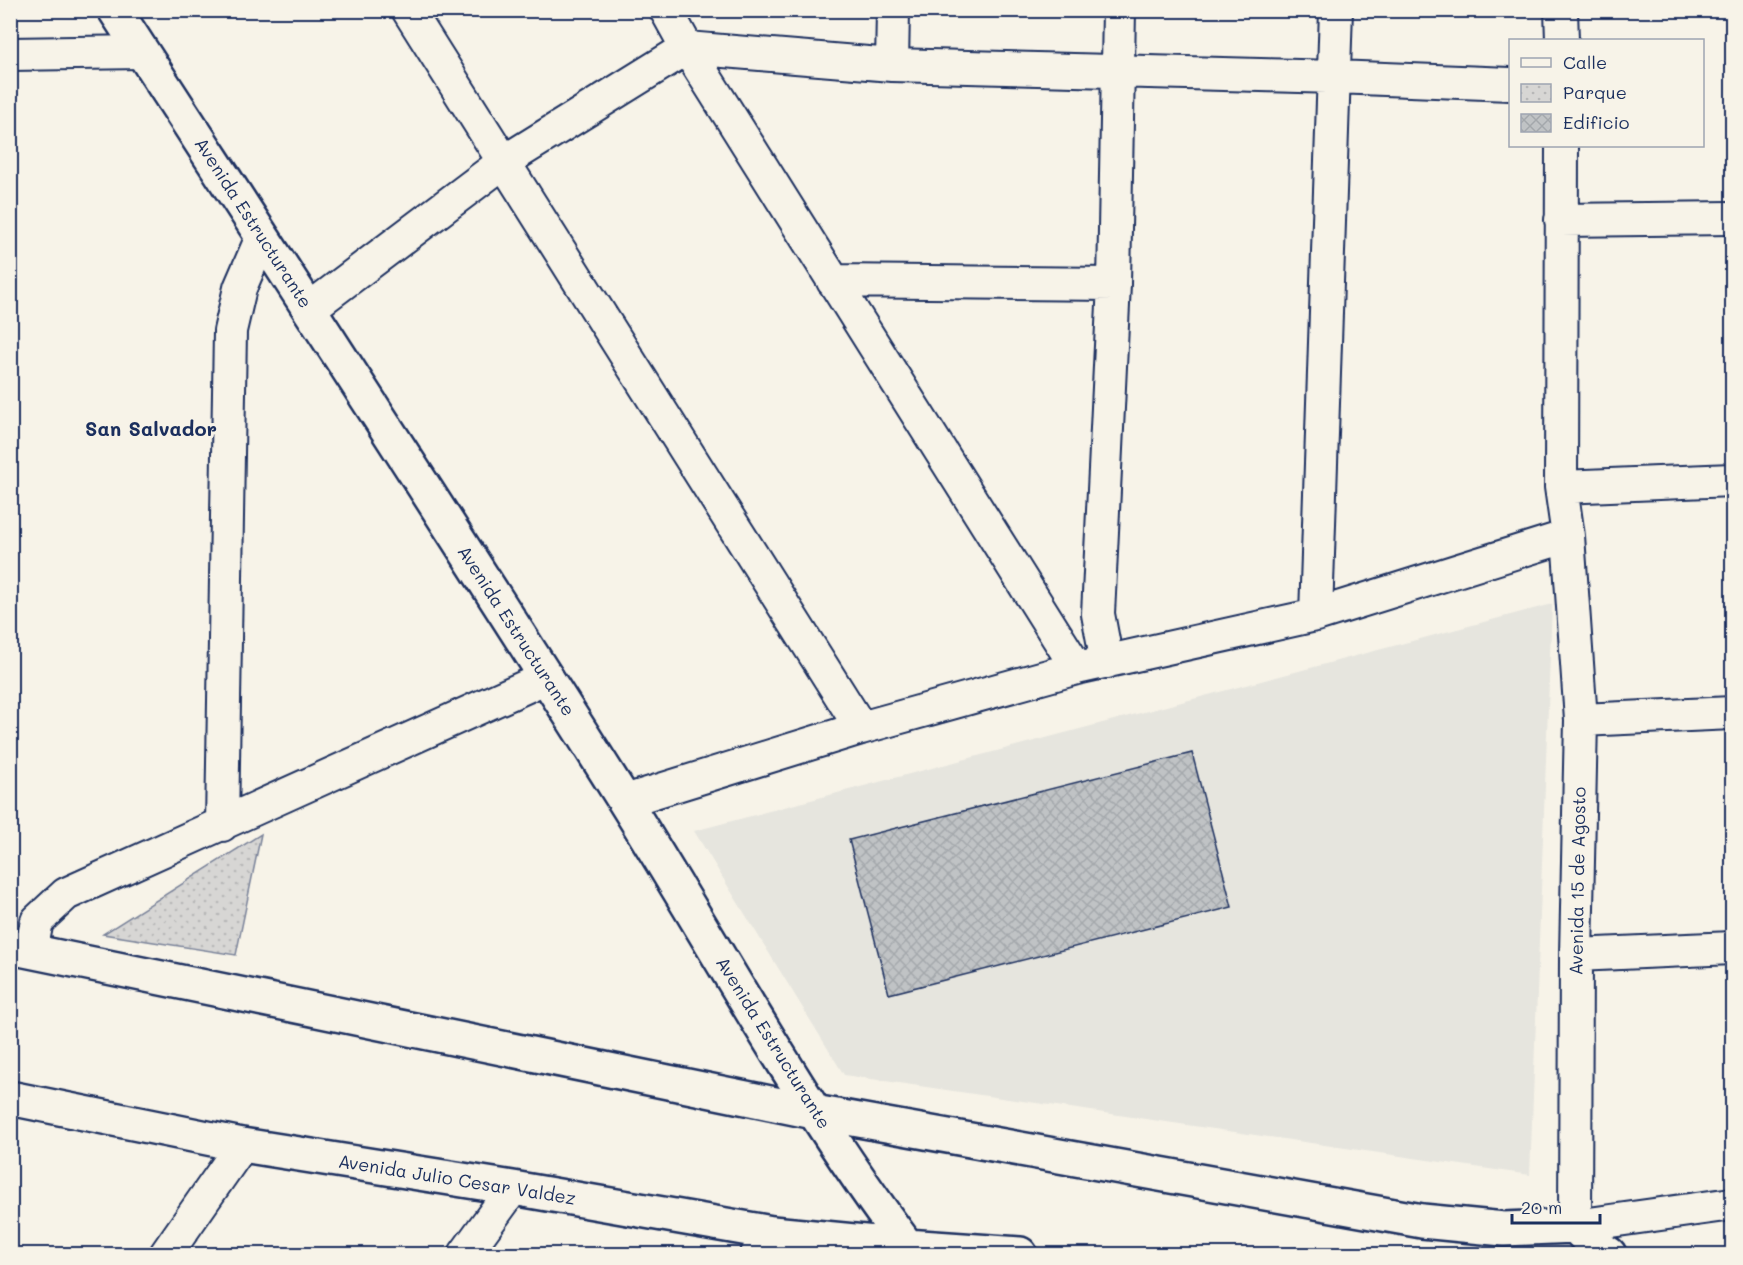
<svg xmlns="http://www.w3.org/2000/svg" width="1743" height="1265" viewBox="0 0 1743 1265" font-family="Mali,sans-serif">
  <defs>
    <pattern id="park-dots" width="8" height="8" patternUnits="userSpaceOnUse" patternTransform="scale(1.5)"><rect width="8" height="8" fill="#d7d6d4"/><path d="M2 2h.1M6 6h.1" fill="none" stroke="#b8b8b8" stroke-width="1.8" stroke-linecap="round"/></pattern>
    <pattern id="building-cross-hatch" width="8" height="8" patternUnits="userSpaceOnUse" patternTransform="scale(1.5)"><rect width="8" height="8" fill="#c0c3c5"/><path d="M0 0l8 8M0 8l8-8" fill="none" stroke="#a4a8ac"/></pattern>
  </defs>
  <rect width="100%" height="100%" fill="#f7f3e8"/>
  <filter id="ink" filterUnits="userSpaceOnUse"><feTurbulence type="fractalNoise" baseFrequency=".0167" numOctaves="2"/><feDisplacementMap in="SourceGraphic" scale="12" xChannelSelector="R" yChannelSelector="G"/><feConvolveMatrix kernelMatrix="1 2 1 2 8 2 1 2 1" color-interpolation-filters="sRGB"/></filter>
  <g filter="url(#ink)">
    <!-- built -->
    <path fill="#e6e5de" d="M1552,604l-22,571 -686,-100 -150,-244z"/>
    <!-- park -->
    <path fill="url(#park-dots)" stroke="#798299" stroke-width="1.5" d="M261,834l-25,121 -133,-21z"/>
    <!-- building -->
    <path fill="url(#building-cross-hatch)" stroke="#1b2f5e" stroke-width="1.5" d="M1192,753l40,154 -343,87 -40,-154z"/>
    <g fill="none" stroke-linecap="round" stroke-linejoin="round">
      <!-- minor casing -->
      <g stroke="#1b2f5e" stroke-width="36">
        <path id="minor" d="M408,10l453,718
          M666,10l21,38 390,620
          M1561,10l1,30
          M10,54l132,-2
          M892,65l1,-55
          M1561,220l171,-2
          M833,281l281,3
          M309,309l196,-148 182,-113 205,17 443,12 175,7
          M1561,487l171,-7
          M1568,536l13,184 -5,235 -1,271 157,-22
          M1316,615l20,-605
          M1107,662l-9,-48 16,-330 5,-274
          M1581,720l151,-7
          M625,801l236,-73 216,-60 239,-53 252,-79 -7,-49 1,-341
          M222,825l8,-494 10,-43 22,-51
          M31,951l6,-30 29,-27 481,-217
          M1576,955l156,-7
          M166,1254l76,-109
          M465,1254l48,-66
          M757,1254l15,-21"/>
      </g>
      <!-- tertiary casing -->
      <g stroke="#1b2f5e" stroke-width="38">
        <path id="tertiary" d="M115,10c170,262 341,523 507,787 96,153 182,313 291,457
          M814,1112l608,109 82,8 71,-3 17,17 17,11
          M906,1246l114,8"/>
      </g>
      <!-- secondary casing -->
      <g stroke="#1b2f5e" stroke-width="38">
        <path id="secondary" d="M10,947l804,165
          M10,1098l232,47 271,43 259,45 134,13"/>
      </g>
      <!-- minor -->
      <use href="#minor" stroke="#f7f3e8" stroke-width="32"/>
      <!-- tertiary -->
      <use href="#tertiary" stroke="#f7f3e8" stroke-width="33"/>
      <!-- secondary -->
      <use href="#secondary" stroke="#f7f3e8" stroke-width="33"/>
    </g>
  </g>
  <g text-anchor="middle" stroke-width="6" stroke-linejoin="round" paint-order="stroke">
    <!-- street labels -->
    <g font-size="18" fill="#1b2f5e" stroke="#f7f3e8">
      <text transform="translate(253 223) rotate(57)" y="6">Avenida Estructurante</text>
      <text transform="translate(516 631) rotate(57)" y="6">Avenida Estructurante</text>
      <text transform="translate(1578 881) rotate(-89)" y="6">Avenida 15 de Agosto</text>
      <text transform="translate(773 1043) rotate(58)" y="6">Avenida Estructurante</text>
      <text transform="translate(457 1180) rotate(9)" y="6">Avenida Julio Cesar Valdez</text>
    </g>
    <!-- neighbourhood labels -->
    <g font-size="20" font-weight="bold" fill="#1b2f5e" stroke="#f7f3e8">
      <text x="151" y="436">San Salvador</text>
    </g>
  </g>
  <!-- margin -->
  <rect width="1743" height="1265" fill="none" stroke="#f7f3e8" stroke-width="36"/>
  <rect x="18" y="18" width="1707" height="1229" fill="none" stroke="#1b2f5e" stroke-width="2" filter="url(#ink)"/>
  <!-- legend -->
  <rect x="1509" y="39" width="195" height="108" fill="#f7f3e8" stroke="#9fa5b1" stroke-width="1.5"/>
  <rect x="1521" y="58" width="30" height="9" fill="#f7f3e8" stroke="#9fa5b1" stroke-width="1.5"/>
  <text x="1563" y="69" font-size="18" fill="#1b2f5e">Calle</text>
  <rect x="1521" y="84" width="30" height="18" fill="url(#park-dots)" stroke="#9fa5b1" stroke-width="1.5"/>
  <text x="1563" y="99" font-size="18" fill="#1b2f5e">Parque</text>
  <rect x="1521" y="114" width="30" height="18" fill="url(#building-cross-hatch)" stroke="#9fa5b1" stroke-width="1.5"/>
  <text x="1563" y="129" font-size="18" fill="#1b2f5e">Edificio</text>
  <!-- scale -->
  <path d="M1512 1214v9h88v-9" fill="none" stroke="#1b2f5e" stroke-width="3"/>
  <text x="1521" y="1214" font-size="18" fill="#1b2f5e" stroke="#f7f3e8" stroke-width="4.5" paint-order="stroke">20 m</text>
</svg>
